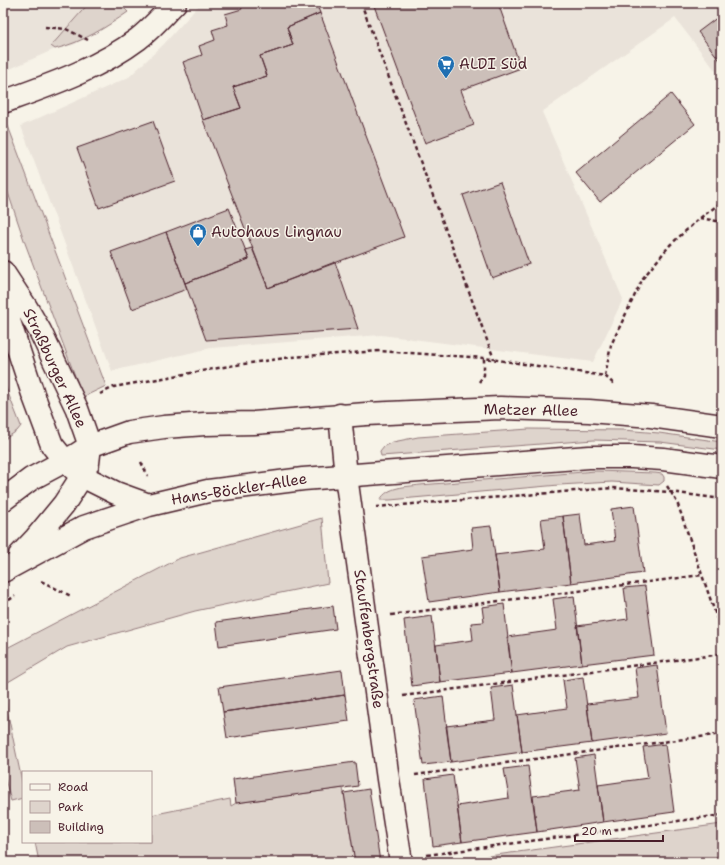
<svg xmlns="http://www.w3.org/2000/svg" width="725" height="865" viewBox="0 0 725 865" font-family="'Shantell Sans',sans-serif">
  <rect width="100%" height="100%" fill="#f7f3e8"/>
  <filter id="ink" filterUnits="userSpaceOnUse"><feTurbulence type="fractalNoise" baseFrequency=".025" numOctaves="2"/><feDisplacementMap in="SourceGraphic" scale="8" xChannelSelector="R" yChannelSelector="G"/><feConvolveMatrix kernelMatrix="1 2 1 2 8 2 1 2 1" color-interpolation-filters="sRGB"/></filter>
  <g filter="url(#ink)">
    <!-- built -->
    <path fill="#eae3da" d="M3,3h116l9,9 -25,17 -30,16 -18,4 -52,23z
      M201,3h521v76l-47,-61 -133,94 81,187 -30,63 -212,-27 -170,13 -99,23 -91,-245 108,-49 35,-33z"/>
    <!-- green -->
    <path fill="#ded4cc" stroke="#947a7c" d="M89,3h30l9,9c-23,16 -45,30 -73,37l-4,-3z
      M8,126l98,260 -23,11 -58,-154 -22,-65v-48z
      M3,380l18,46 -4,5 -14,9z
      M529,429l94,1 36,3 63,9v8l-62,-8 -66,-2 -213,16 -1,-5 4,-5 9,-4 25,-5z
      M596,471l59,2 7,1 2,3v4l-5,4 -47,-3 -53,3 -169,15h-10c8,-14 26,-13 40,-15z
      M322,518l6,65 -133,28 -128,36 -64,38v-35l177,-92z
      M3,691l20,95v12l-12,3 -8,-29z
      M343,788l12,74h-316l-4,-20h116v-27l79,-16 1,7 5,-3z
      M722,824v38h-277z"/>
    <!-- building -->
    <path fill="#ccbfb9" stroke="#4a1f2b" d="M240,3h76l4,10 -33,14 6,18 -33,11 7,20 -34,11 8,21 -38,12 -20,-58 19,-7 -3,-9 16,-6 -3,-10 16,-5 -3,-11 17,-5z
      M373,3h125l23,65 -60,22 13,35 -49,18z
      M320,13l84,224 -136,51 -65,-168 38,-12 -8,-21 34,-11 -7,-20 33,-11 -6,-18z
      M722,14v49l-24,-31z
      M671,94l24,30 -95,78 -24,-29z
      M153,121l22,60 -76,27 -22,-60z
      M500,182l29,82 -37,14 -29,-83z
      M229,208l20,51 -64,24 -19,-51z
      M166,232l21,57 -55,20 -21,-57z
      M252,248l16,40 67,-26 23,67 -152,11 -21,-57 64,-24 -4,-9z
      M634,506l9,67 -72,10 -8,-67 17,-2 4,31 31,-4 -4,-32z
      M563,516l8,67 -71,9 -5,-37 50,-6 -4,-30z
      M491,526l9,66 -71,10 -7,-46 51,-7 -2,-21z
      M645,586l9,69 -72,9 -5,-38 51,-7 -4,-31z
      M574,596l8,68 -70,9 -5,-36 50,-7 -4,-31z
      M504,604l8,69 -72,9 -4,-37 37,-5 -2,-17 13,-1 -2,-15z
      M333,606l3,23 -117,17 -3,-24z
      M432,616l8,66 -28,4 -8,-66z
      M657,665l9,68 -74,10 -5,-39 52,-6 -4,-30z
      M342,670l3,25 -122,17 -4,-25z
      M583,677l9,66 -70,9 -5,-37 50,-7 -4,-28z
      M513,685l9,67 -71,10 -5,-36 49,-6 -4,-32z
      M345,695l4,26 -122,17 -4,-26z
      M443,696l8,66 -28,3 -9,-65z
      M665,744l9,68 -71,10 -5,-37 50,-7 -5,-31z
      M594,755l9,67 -66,10 -4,-36 47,-6 -5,-32z
      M355,762l3,24 -122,17 -3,-24z
      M528,766l9,66 -75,10 -5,-36 52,-8 -5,-29z
      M453,775l9,67 -29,4 -8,-67z
      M369,789l11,73h-25l-11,-69z"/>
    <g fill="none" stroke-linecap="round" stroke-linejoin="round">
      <!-- street casing -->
      <g stroke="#4a1f2b" stroke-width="25">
        <path id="street" d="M340,415l6,61 42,303 13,83"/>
      </g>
      <!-- secondary casing -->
      <g stroke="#4a1f2b" stroke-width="25">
        <path id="secondary" d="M3,102c47,-17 95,-33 135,-63 13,-10 25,-24 37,-36
          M3,272l23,35 14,24 37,78 13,37 -2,17 -6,13 -18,28 -28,34 -16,17
          M3,293l5,25 25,76 19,51 13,16 17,15 34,17 33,12
          M3,500l28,-21 45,-24 14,-9 39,-14 35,-5 41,-3 49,-1 112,-9 134,-6 89,3 62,5 71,10
          M3,571l81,-44 65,-22 59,-14 95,-12 286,-22h43l31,2 59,8"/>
      </g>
      <!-- path -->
      <path stroke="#4a1f2b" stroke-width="2.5" stroke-dasharray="4 3" stroke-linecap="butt" d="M361,3l133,356
        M45,27l21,2 22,11
        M700,218l22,4
        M605,376l6,-31 32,-67 27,-33 30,-27 22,-16
        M479,382l5,-7v-17
        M100,394l14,-7 115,-21 63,-9 88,-6 104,7 121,18 10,9
        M141,462l7,14
        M667,486l10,16 45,131
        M376,507l236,-19 58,4 52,7
        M41,581l30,15
        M3,604l12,-8
        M391,615l311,-40
        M403,696l319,-42
        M415,775l307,-41
        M427,855l295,-40
        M3,858v4"/>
      <!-- street -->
      <use href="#street" stroke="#f7f3e8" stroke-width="22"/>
      <!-- secondary -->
      <use href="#secondary" stroke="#f7f3e8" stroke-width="22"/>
    </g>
  </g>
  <!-- icons -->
  <defs>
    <g id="supermarket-pin" transform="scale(0.9)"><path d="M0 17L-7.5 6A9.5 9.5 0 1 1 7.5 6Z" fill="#1f6fb2" stroke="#f7f3e8"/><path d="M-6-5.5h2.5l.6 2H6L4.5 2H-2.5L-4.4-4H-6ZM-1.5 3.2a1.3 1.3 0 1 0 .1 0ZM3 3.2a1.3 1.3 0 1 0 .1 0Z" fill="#fff"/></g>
    <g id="shop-pin" transform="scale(0.9)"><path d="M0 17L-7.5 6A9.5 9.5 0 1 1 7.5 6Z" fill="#1f6fb2" stroke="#f7f3e8"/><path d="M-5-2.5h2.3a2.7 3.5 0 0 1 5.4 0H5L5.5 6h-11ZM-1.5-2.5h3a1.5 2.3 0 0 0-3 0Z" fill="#fff"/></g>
  </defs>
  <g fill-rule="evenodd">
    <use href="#supermarket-pin" x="446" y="64"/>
    <use href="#shop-pin" x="198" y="232"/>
  </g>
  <g text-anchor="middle" stroke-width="3" stroke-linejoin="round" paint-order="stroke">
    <!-- poi labels -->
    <g font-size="15" fill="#4a1f2b" stroke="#f7f3e8" text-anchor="start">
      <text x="459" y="69">ALDI Süd</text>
      <text x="211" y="237">Autohaus Lingnau</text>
    </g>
    <!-- street labels -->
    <g font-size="15" fill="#4a1f2b" stroke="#f7f3e8">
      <text transform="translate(55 368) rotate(65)" y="5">Straßburger Allee</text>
      <text transform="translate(531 410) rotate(1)" y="5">Metzer Allee</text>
      <text transform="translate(239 489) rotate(-9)" y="5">Hans-Böckler-Allee</text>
      <text transform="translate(369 639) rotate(82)" y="5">Stauffenbergstraße</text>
    </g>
  </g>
  <!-- margin -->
  <rect width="725" height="865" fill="none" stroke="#f7f3e8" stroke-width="16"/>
  <rect x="8" y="8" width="709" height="849" fill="none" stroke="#4a1f2b" stroke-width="1.5" filter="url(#ink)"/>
  <!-- legend -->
  <rect x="22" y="771" width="130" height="72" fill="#f7f3e8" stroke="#b29e9c"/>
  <rect x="30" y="784" width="20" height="6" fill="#f7f3e8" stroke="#b29e9c"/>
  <text x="58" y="791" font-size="12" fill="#4a1f2b">Road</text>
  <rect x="30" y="801" width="20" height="12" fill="#ded4cc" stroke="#b29e9c"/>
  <text x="58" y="811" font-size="12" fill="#4a1f2b">Park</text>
  <rect x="30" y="821" width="20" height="12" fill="#ccbfb9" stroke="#b29e9c"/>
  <text x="58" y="831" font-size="12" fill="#4a1f2b">Building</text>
  <!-- scale -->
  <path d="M575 835v6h88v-6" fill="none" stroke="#4a1f2b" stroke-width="2"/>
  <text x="581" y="835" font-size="12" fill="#4a1f2b" stroke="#f7f3e8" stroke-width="3" paint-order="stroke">20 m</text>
</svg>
